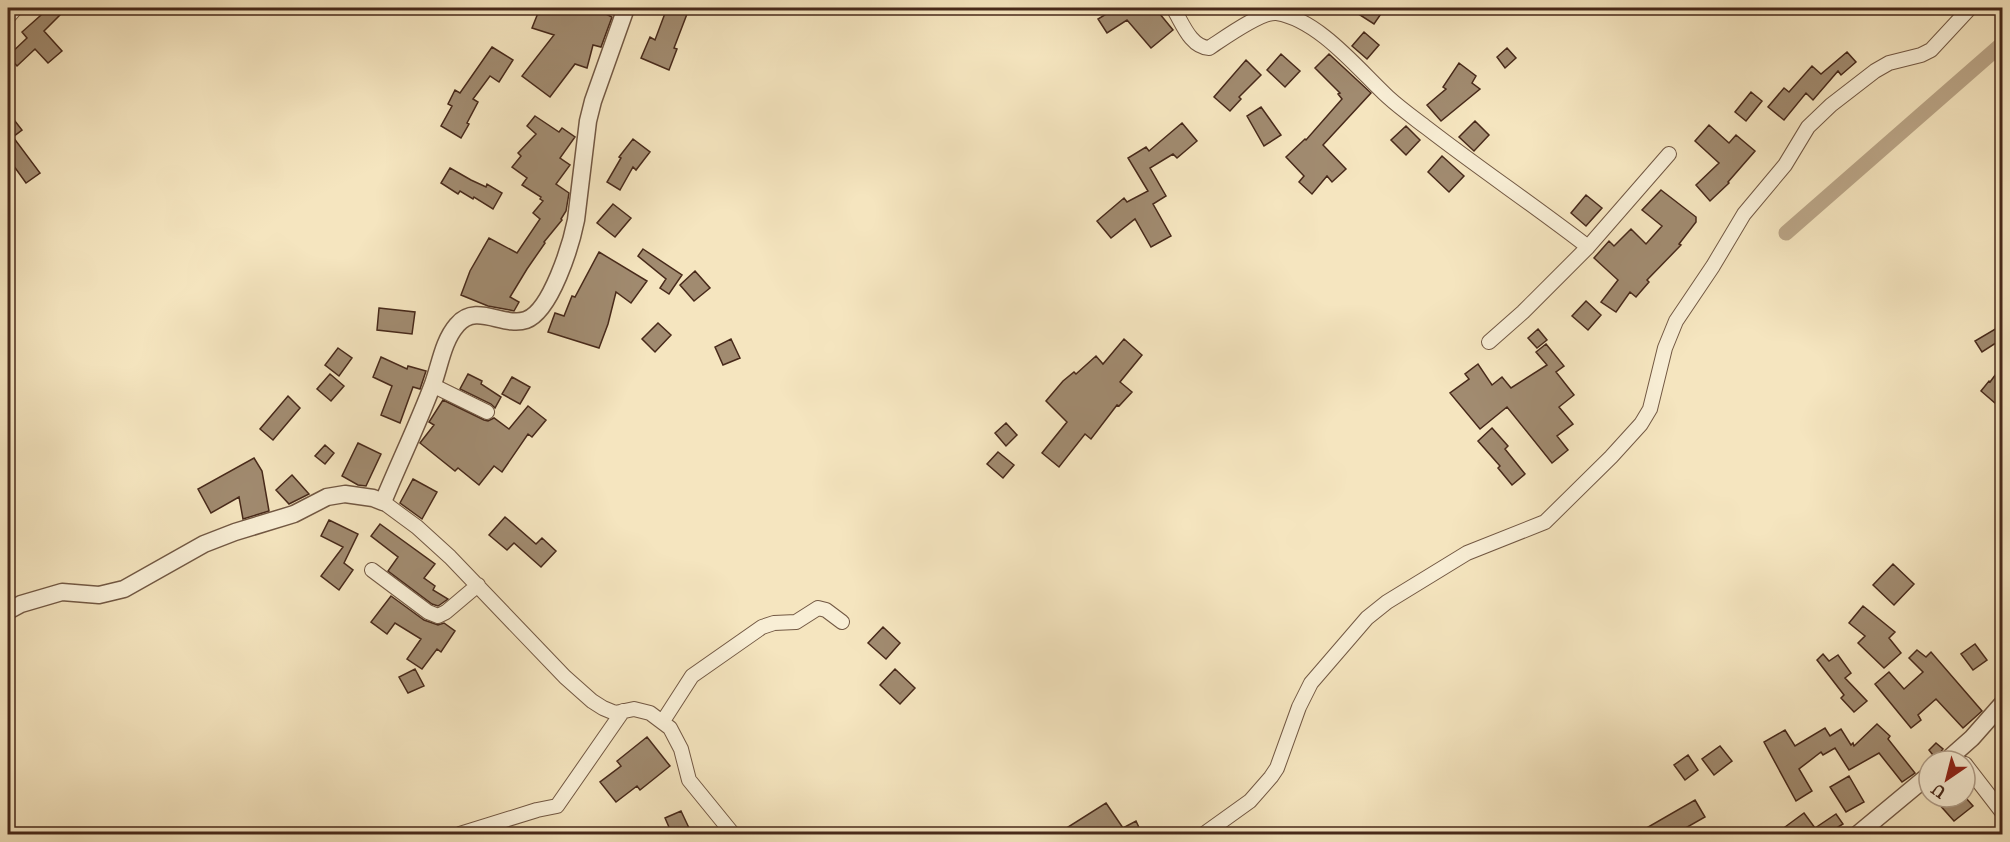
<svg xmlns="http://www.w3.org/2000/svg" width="2010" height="842" viewBox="0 0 2010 842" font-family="'IM FELL Great Primer',serif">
  <rect width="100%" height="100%" fill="#f5e5bf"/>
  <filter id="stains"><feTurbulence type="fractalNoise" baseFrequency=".00333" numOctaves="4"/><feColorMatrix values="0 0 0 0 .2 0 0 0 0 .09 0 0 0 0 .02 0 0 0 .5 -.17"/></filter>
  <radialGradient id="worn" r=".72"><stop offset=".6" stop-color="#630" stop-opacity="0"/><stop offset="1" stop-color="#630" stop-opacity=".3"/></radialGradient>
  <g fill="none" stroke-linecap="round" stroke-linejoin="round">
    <!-- canal -->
    <path stroke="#baa587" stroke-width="15" d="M1786,233l216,-189"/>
  </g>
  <!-- building -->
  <path fill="#a18b70" stroke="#47291a" stroke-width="1.5" d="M49,8h18l-23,23 18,20 -14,12 -13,-14 -18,17 -9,-10 19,-18 -5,-6z
    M540,8h54l18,9 -11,30 -8,-2 -6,23 -12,-4 -25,33 -28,-21 32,-41 -22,-7z
    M667,8l20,6 -13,34 3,1 -8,21 -28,-12 9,-21 5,3z
    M1116,8h39l18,22 -22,18 -24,-28 -20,13 -9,-14z
    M1349,8h36l-11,16z
    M1364,32l15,13 -12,14 -15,-13z
    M492,47l21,13 -14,22 -9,-6 -17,23 5,3 -11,21 2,1 -8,14 -20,-12 11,-20 -4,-2 7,-14 5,3z
    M1507,48l9,10 -11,10 -8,-11z
    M1847,52l9,10 -15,13 -3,-4 -25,29 -7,-7 -22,27 -16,-13 16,-19 5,4 23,-26 9,8z
    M1281,54l19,17 -15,16 -18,-17z
    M1329,54l42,39 -48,52 23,24 -14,13 -5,-6 -15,18 -13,-12 5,-6 -18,-19 19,-18 1,1 36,-41 -4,-5 2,-1 -25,-25z
    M1246,60l15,15 -22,22 2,2 -11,12 -16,-14z
    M1459,63l17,13 -4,7 8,6 -39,32 -14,-16 19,-16 -3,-2z
    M1751,92l11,9 -16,20 -11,-9z
    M1261,107l20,28 -17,11 -17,-30z
    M8,112l14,18 -9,7 27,36 -14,10 -18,-25z
    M535,116l24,16 3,-4 13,9 -15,21 10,7 -14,19 13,9 -3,18 -5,8 1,1 -18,22 1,1 -18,26 -17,28 9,5 -5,9 -4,-1 -22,-4 -27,-11 9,-24 19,-33 28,15 23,-34 -7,-6 10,-12 -3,-2 1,-2 -19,-12 5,-7 -15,-11 9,-11 -3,-3 18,-19 -9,-8z
    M1475,121l14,14 -15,16 -15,-14z
    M1182,123l15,18 -20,17 -4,-4 -23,14 16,28 -13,8 18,32 -20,11 -16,-28 -24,19 -14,-17 27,-23 3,4 21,-11 -20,-33 18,-11 3,4z
    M1709,125l20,18 7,-8 19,16 -27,31 1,1 -19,18 -14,-16 23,-22 -24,-22z
    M1406,126l14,14 -14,15 -15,-15z
    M633,139l17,13 -14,18 -3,-3 -13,23 -13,-8 14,-24 -2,-1z
    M1442,156l22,20 -15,16 -21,-20z
    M450,168l21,12 15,7 1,-3 15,9 -9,16 -19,-12 -1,2 -13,-8 -2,3 -17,-11z
    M1661,190l35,27v5l-17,22 2,1 -34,35 2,2 -13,15 -6,-5 -14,20 -15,-10 17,-22 -24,-22 15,-17 5,5 17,-17 15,15 16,-18 -20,-16z
    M1586,195l16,13 -16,18 -15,-13z
    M613,204l18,14 -16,19 -18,-14z
    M643,249l39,26 -13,19 -9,-6 6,-9 -28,-23z
    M599,252l48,29 -16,22 -15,-11 -8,32 -9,24 -51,-16 7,-19 9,3 8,-20 3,1z
    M695,271l15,17 -16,13 -14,-16z
    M1586,301l15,14 -13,15 -16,-14z
    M379,308l36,4 -3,22 -35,-4z
    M658,323l13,12 -16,17 -13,-13z
    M2002,325v14l-20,13 -7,-11z
    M1538,329l9,11 -10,8 -9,-10z
    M731,339l9,19 -17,7 -8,-18z
    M1124,339l18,16 -22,27 12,10 -13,14 -2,-1 -26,34 -6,-5 -26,33 -17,-14 25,-31 -21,-21 17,-20 11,-9 2,2 20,-18 7,8z
    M1546,344l18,22 -8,6 18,23 -15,12 14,17 -16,12 11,14 -16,13 -45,-56 -27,22 -30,-36 19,-14 -4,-5 13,-10 14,21 10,-8 9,11 36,-23 -11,-13z
    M338,348l14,10 -13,18 -14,-11z
    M381,357l26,12 1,-3 18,5 -6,18 -7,-2 -13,36 -19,-8 11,-29 -19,-9z
    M2002,366v43l-21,-18 8,-10 1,1z
    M330,374l14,12 -13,15 -14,-12z
    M468,374l14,7 -1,3 20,13 -6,11 -4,-4 -31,-15z
    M512,377l18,10 -10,17 -18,-10z
    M288,396l12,12 -27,32 -13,-11z
    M443,400l41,20 4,1 6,-3 15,11 19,-23 18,14 -14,17 -4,-3 -26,38 -8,-6 -15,19 -21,-17 -3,3 -35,-28 14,-18 -5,-3z
    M1006,423l11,12 -11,11 -11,-13z
    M1492,428l16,18 -3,3 20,25 -13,11 -14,-17 2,-2 -22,-25z
    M358,443l23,11 -15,32 -8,-1 -16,-9z
    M325,445l9,8 -9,11 -10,-8z
    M998,452l16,13 -11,13 -16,-14z
    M254,458l8,13 7,40 -26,8 -4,-22 -28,16 -13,-24z
    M292,475l17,19 -20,10 -13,-14z
    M413,479l24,13 -15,27 -22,-16z
    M505,517l31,27 6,-6 14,13 -15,16 -27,-24 -7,7 -18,-15z
    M329,520l29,14 -14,29 9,7 -14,20 -18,-14 22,-29 -22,-11z
    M380,524l55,40 -11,14 11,8 -2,4 15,9 -7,5 -3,2 -6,-2 -44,-33 10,-14 -27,-21z
    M1893,564l21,20 -20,21 -21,-20z
    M391,596l33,24 14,5 6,-2 11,8 -14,21 -4,-3 -15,20 -15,-10 14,-20 -26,-16 -8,11 -16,-12z
    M1863,606l32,26 -6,6 12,15 -17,15 -26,-25 7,-7 -16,-13z
    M883,627l17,16 -14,16 -18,-16z
    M1975,644l12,16 -14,10 -12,-16z
    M1917,650l9,7 5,-5 51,59 -19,17 -27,-29 -18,16 3,5 -10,8 -36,-44 14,-12 15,17 19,-17 -14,-14z
    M1823,654l6,7 9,-6 13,18 -6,5 22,23 -13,11 -13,-14 3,-3 -27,-35z
    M415,669l9,17 -16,7 -9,-16z
    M895,669l20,19 -15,16 -20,-19z
    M1877,724l13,12 -2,3 27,34 -13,9 -23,-29 -30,17 -14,-22 -12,7 -2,-3 -22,17 13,22 -16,10 -32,-59 21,-12 10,16 30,-18 5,8 11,-7 10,16 2,-2 1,3z
    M647,737l23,29 -30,24 -3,-4 -21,16 -16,-20 21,-16 -4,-5z
    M1936,743l7,6 -7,10 -7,-9z
    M1720,746l12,15 -18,14 -12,-16z
    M1688,755l10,15 -13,10 -11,-15z
    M1849,776l15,26 -18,10 -16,-25z
    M1946,797h19l8,9 -19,15 -16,-18z
    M1695,800l10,17 -23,13 3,4h-49z
    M1106,803l17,25 13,-7 6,13h-85z
    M681,811l9,19 -10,4h-8l-7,-16z
    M1804,813l11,15 21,-14 7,10 -16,10h-36l-6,-7z"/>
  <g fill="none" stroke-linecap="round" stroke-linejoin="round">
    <!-- minor casing -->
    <g stroke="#725843" stroke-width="16">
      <path id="minor" d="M1173,8c9,14 17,39 36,40 14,-9 52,-37 68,-35 42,7 81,56 111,84 12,11 26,21 39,31 53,41 108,78 161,119l-65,65 -34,30
        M8,17l8,-9
        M1588,247l81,-93
        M432,385l55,27
        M383,502l34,25 33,30 115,120 27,24 11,7 12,5 19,-4 16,4 20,15 11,21 8,31 44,54
        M372,570l56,42 10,4 8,-4 32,-27
        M663,721l29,-45 70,-49 12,-4 22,-1 22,-14 8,2 16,12
        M1965,764l37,48
        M460,834l77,-24 20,-4 66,-95
        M1204,834l46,-33 21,-24 6,-9 22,-61 12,-24 56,-65 20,-16 80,-49 78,-31 66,-65 30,-33 9,-15 15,-61 11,-27 37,-55 31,-52 41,-49 23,-38 23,-22 44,-34 14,-8 32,-8 10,-5 39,-42"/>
    </g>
    <!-- tertiary casing -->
    <g stroke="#725843" stroke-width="19">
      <path id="tertiary" d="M8,611l13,-7 41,-12 37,3 25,-6 80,-45 31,-12 59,-18 33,-17 18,-3 28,4 10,4c16,-39 35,-78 50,-118 7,-19 10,-43 24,-59 19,-23 47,3 69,-5 25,-9 45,-75 50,-100l12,-99 5,-20 33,-93
        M1946,761l26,-23 30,-34
        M1858,834l71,-59"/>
    </g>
    <!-- minor -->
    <use href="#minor" stroke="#f8eed5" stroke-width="14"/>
    <!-- tertiary -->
    <use href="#tertiary" stroke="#f8eed5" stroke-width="16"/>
  </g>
  <!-- margin -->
  <rect width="2010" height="842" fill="none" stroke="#f5e5bf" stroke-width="30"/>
  <rect x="9" y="9" width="1992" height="824" fill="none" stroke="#47291a" stroke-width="3"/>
  <rect x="15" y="15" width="1980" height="812" fill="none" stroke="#47291a" stroke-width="1.5"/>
  <!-- north arrow -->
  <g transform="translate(1947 779) rotate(215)"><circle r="28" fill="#f8eed5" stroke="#b19f8a" stroke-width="1.5"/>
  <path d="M0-4.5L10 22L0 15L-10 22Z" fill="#8f2418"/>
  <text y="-9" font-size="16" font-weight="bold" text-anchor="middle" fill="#47291a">U</text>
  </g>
  <rect width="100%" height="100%" filter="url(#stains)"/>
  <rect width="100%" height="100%" fill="url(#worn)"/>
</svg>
